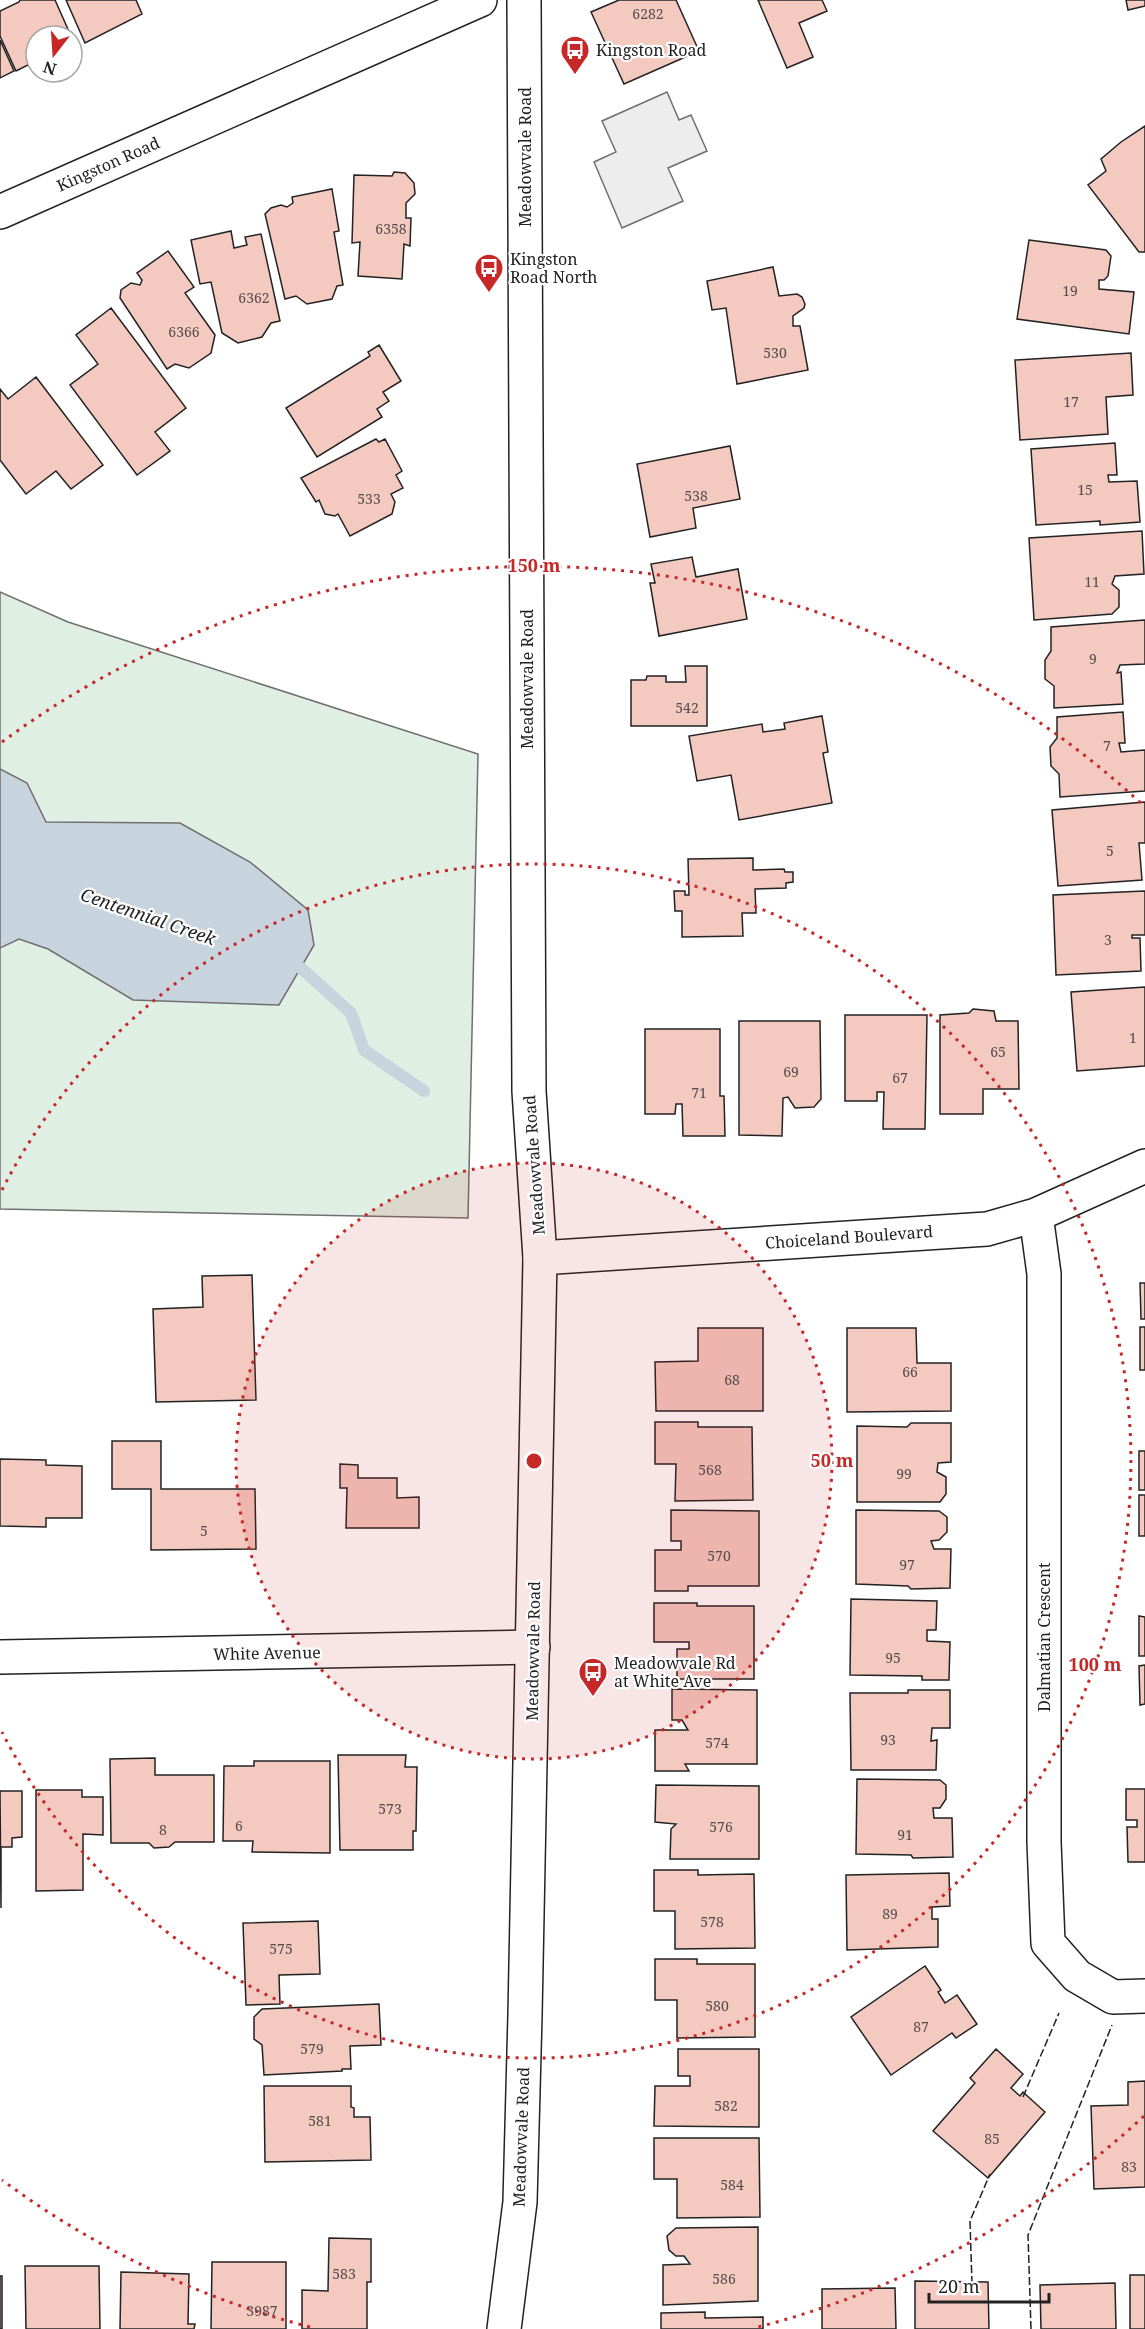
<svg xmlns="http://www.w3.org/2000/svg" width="1145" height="2329" viewBox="0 0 1145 2329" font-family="'Noto Serif',serif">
  <rect width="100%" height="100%" fill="#fff"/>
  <!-- green -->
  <path fill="#e0efe3" stroke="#6f6f6f" stroke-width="1.5" d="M0,592l68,30 410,132 -10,464 -468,-9z"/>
  <!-- parking -->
  <path fill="#ededed" stroke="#6f6f6f" stroke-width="1.5" d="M667,92l12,28 12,-5 16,36 -39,17 15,33 -61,27 -28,-66 22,-10 -14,-31z"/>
  <!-- water -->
  <path fill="#c7d3dd" stroke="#6f6f6f" stroke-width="1.5" d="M0,769l27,14 19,39 134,1 70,39 58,48 6,35 -35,60 -146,-5 -85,-51 -29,-10 -19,9z"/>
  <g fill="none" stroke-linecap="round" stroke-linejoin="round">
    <!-- stream -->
    <path stroke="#c7d3dd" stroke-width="12" d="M287,963l14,5 50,45 13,37 60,41"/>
  </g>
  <!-- building -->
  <path fill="#f3c9c0" stroke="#222" stroke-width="1.5" d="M20,0h35l16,36h-35v25l-20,10 -16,-35v-25l19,-9z
    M66,0h70l6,14 -57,29z
    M619,0h57l23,51 -75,33 -33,-72z
    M758,0h64l5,11 -28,12 14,34 -26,11z
    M1126,0h19v6l-17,4z
    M0,40l14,31 -14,7z
    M1145,126v126h-6l-51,-67 18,-14 -5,-12 20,-17z
    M394,172l11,1 9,10 1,11 -9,9v15h5l-1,28 -6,-2 -2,35 -44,-3 2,-34 -8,1 2,-68 38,1z
    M332,189l7,42 -5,1 9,53 -6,1 -5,13 -25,5 -11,-8 -11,3 -20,-85 6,-6 10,-3 6,2 6,-4 -1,-6z
    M231,231l3,17 13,-3 -2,-8 16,-3 19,87 -9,2 -9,14 -24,6 -16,-10 -11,-51 -11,2 -9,-44z
    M1029,240l77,10 5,6 -3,20 -4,4h-5v9l35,3 -5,42 -112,-15z
    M168,251l26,36 -9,6 30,42 -4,18 -22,15 -14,-4 -8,5 -47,-71 1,-8 10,-7 9,2 2,-5 -5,-7z
    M773,267l6,29 18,-2 5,3 3,7 -1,4 -11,8v10h7l8,44 -71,14 -11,-76 -14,2 -5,-29z
    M111,308l75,100 -31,24 15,19 -33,24 -67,-90 28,-21 -22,-29z
    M379,345l22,36 -18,11 6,9 -12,8 5,8 -65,40 -31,-49 84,-52 -2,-4z
    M1131,353l2,42 -27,2 2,37 -88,6 -5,-80z
    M36,377l67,88 -32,24 -15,-18 -30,23 -26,-34v-71l8,10z
    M376,439l3,3 6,-3 17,32 -6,4 7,13 -12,6 4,8 -3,12 -42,22 -12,-22 -3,2 -10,-2 -6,-14 -3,2 -15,-24z
    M1115,443l2,32h-9l1,7 28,-1 3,41 -40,3v-4l-64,4 -5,-76z
    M730,446l10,53 -47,9 3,20 -46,9 -13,-73z
    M1142,531l2,43 -29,2 -3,8 7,6v17l-7,7 -78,6 -5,-82z
    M692,557l4,20 42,-8 9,50 -88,17 -9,-53h5l-4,-19z
    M1145,620v44l-25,1 -3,8 4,-1 2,32 -69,4v-22l-9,-7v-19l6,-9v-24z
    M685,666h22v60h-76v-46h15l1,-4h19v6h20z
    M1123,712l2,31h-6l2,9 24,-2v41l-85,6 -1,-23 -8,-8 -1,-19 7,-9v-21z
    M822,716l6,36 -5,1 9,50 -93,17 -8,-45 -34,6 -8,-45 73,-12 1,8 22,-3 -1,-6z
    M1145,802v41h-6l3,37 -84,6 -6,-76z
    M753,858v12l31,-1 1,3h8v10l-7,1v5l-31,1 1,24h-14l1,23 -61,1v-26h-7l-1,-20h11v4h4l-1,-36z
    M1145,891v44h-13v3h8l1,33 -85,4 -3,-80z
    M1145,987v79l-68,5 -6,-79z
    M973,1009l21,2 2,10h22l1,68h-36v25h-43v-99l29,-2z
    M845,1015h82l-2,114h-42l1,-37h-7v9h-32z
    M739,1021h81l1,78 -7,8 -19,1 -7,-11 -5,1 -1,38 -43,-1z
    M645,1029h75v67h4l1,40h-42l-1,-32h-6l-1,10h-30z
    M252,1275l4,125 -100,2 -3,-93 50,-2 -1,-31z
    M1140,1283h5v36h-4z
    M1140,1327h5v43h-5z
    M698,1328h65v83h-107l-1,-49 43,-1z
    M847,1328h69l1,35h34v48l-104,1z
    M655,1422h43v5h54l1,73 -78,1 1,-37h-21z
    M911,1423h40v39l-13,1 -1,9 9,5v17l-6,8h-83v-76l50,1z
    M112,1441h49v48h94l1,60 -105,1v-61h-39z
    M1139,1451h6v39h-6z
    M0,1459l46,1v5l36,1v52h-36v9l-46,-1z
    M340,1464l18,1v13h39v20l22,-1v31h-73l1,-40h-7z
    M1139,1495h6v41h-6z
    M671,1510l88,1v75h-71v5h-33v-41h26v-9h-10z
    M856,1510l83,1 8,6v15l-8,8 -8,1 3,8h17l-1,39 -39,1 -3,-3 -52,-2z
    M851,1599l86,2 -1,29h-9v11l23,1 -1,38h-27v-4l-72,-1z
    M654,1603h43v3h57v73h-77v-30h12v-7h-35z
    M1139,1616l6,1v39h-6z
    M1145,1665v39l-5,1 -1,-39z
    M672,1689l85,1v74h-72l4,7h-34v-41h33l-6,-10h-10z
    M908,1690h42v38h-18l-1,13 6,-1 -1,30h-85l-1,-77h58z
    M338,1755h68l-1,12h12l-1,64h-3v19h-73z
    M155,1758v17h59v67h-39l-6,5 -15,1 -5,-5h-38l-1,-84z
    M254,1761h76v92l-78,-1 1,-11h-30l1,-75h30z
    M857,1779l83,1 6,5v14l-6,9h-7l1,10h18l1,39 -40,1 -2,-3 -55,-1z
    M656,1785l103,1v73h-89l1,-30 5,-5 -21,-2z
    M1126,1789h19v73h-17l-1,-35h10v-7h-11z
    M36,1790h46v7h21v38l-20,-1v56l-47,1z
    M0,1791h22v46l-10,1v9h-11v61z
    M654,1870h44v5l56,-1 1,74 -80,1v-38h-21z
    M949,1873l1,33 -18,1v12h6v28l-91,3 -1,-75z
    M318,1921l2,53 -41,1 1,29 -34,1 -3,-82z
    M655,1959h42v5h58v73l-78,1v-38h-22z
    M925,1966l16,24 -3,2 7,11 12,-8 20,29 -21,14 -4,-5 -61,42 -40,-58z
    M379,2004l2,41 -31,1 1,23h-9v2l-78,4 -2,-30 -8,-6v-22l8,-8z
    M678,2049h81v78l-105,-1 1,-40h35v-10h-12z
    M996,2049l27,25 -12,14 9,8 3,-4 22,20 -57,66 -55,-47 42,-48 -5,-5z
    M1145,2081v106l-51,2 -3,-83 37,-1v-23z
    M264,2086h87v21l3,1v9h16l1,43 -106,2z
    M654,2138h105l1,79 -83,1v-39h-23z
    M758,2227v74l-95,4v-40l27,-1 -6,-8h-8l-7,-6 -2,-14 9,-8z
    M329,2238l42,1v43h-4v47h-65v-39l26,1z
    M212,2262h74v67h-75z
    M25,2266h74l1,63h-74z
    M121,2272l68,2 -1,50h7l-1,5h-74z
    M1130,2275h15v54h-15z
    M0,2276h2v53h-2z
    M915,2281l73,1 1,47h-74z
    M1115,2283l1,46h-75l-1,-44z
    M895,2288l1,41h-74v-40z
    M705,2312v6l58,-1v12h-102v-16z"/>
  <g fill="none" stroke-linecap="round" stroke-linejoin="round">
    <!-- street casing -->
    <g stroke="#222" stroke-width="36">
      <path id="street" d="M1036,1215l8,59v568l4,101 29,33 36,21 32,-1
        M540,1258l447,-29 49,-14 109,-49
        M0,1657l533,-10"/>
    </g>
    <!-- secondary casing -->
    <g stroke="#222" stroke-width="36">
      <path id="secondary" d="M0,212l480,-212
        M504,2329l16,-127 5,-187 15,-757 -11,-167 -5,-1091"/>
    </g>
    <!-- street -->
    <use href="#street" stroke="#fff" stroke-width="33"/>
    <!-- secondary -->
    <use href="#secondary" stroke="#fff" stroke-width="33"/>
    <!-- fence -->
    <path stroke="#222" stroke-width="1.5" stroke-dasharray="8 3" stroke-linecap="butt" d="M1023,2097l36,-84
      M972,2284l-2,-63 20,-47
      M1031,2329l-3,-94 84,-210"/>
  </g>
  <!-- distance rings -->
  <circle cx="534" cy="1461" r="298" fill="#c62828" fill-opacity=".12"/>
  <g fill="none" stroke="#c62828" stroke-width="3" stroke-dasharray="3 6">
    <circle cx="534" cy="1461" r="298"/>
    <path d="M2 1190A597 597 0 1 1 2 1732"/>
    <path d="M1144 2116A895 895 0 0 1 758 2327M310 2327A895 895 0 0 1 2 2180M2 742A895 895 0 0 1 1144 806"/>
  </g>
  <!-- icons -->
  <defs>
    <g id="bus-pin" transform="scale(1.5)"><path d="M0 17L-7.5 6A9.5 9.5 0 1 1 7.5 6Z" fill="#c62828" stroke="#fff"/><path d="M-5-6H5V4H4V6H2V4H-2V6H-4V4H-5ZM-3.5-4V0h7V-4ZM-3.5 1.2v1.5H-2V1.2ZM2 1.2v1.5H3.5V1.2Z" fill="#fff"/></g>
  </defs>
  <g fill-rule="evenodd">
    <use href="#bus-pin" x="575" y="50"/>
    <use href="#bus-pin" x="489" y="268"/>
    <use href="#bus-pin" x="593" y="1672"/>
  </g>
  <g text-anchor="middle" stroke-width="4.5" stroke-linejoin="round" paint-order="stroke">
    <!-- number labels -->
    <g font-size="14" fill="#564c4a">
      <text x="648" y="19">6282</text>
      <text x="391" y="234">6358</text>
      <text x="1070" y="296">19</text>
      <text x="254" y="303">6362</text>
      <text x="184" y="337">6366</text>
      <text x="775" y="358">530</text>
      <text x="1071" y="407">17</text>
      <text x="1085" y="495">15</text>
      <text x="696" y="501">538</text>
      <text x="369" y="504">533</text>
      <text x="1092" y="587">11</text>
      <text x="1093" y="664">9</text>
      <text x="687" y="713">542</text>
      <text x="1107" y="751">7</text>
      <text x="1110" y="856">5</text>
      <text x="1108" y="945">3</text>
      <text x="1133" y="1043">1</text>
      <text x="998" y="1057">65</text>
      <text x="791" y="1077">69</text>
      <text x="900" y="1083">67</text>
      <text x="699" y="1098">71</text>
      <text x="910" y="1377">66</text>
      <text x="732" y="1385">68</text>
      <text x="710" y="1475">568</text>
      <text x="904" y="1479">99</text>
      <text x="204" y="1536">5</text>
      <text x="719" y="1561">570</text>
      <text x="907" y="1570">97</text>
      <text x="893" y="1663">95</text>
      <text x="888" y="1745">93</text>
      <text x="717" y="1748">574</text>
      <text x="390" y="1814">573</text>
      <text x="239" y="1831">6</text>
      <text x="721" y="1832">576</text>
      <text x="163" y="1835">8</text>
      <text x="905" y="1840">91</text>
      <text x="890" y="1919">89</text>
      <text x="712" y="1927">578</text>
      <text x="281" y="1954">575</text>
      <text x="717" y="2011">580</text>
      <text x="921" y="2032">87</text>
      <text x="312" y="2054">579</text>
      <text x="726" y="2111">582</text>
      <text x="320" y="2126">581</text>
      <text x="992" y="2144">85</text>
      <text x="1129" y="2172">83</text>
      <text x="732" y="2190">584</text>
      <text x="344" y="2279">583</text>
      <text x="724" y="2284">586</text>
      <text x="262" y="2316">3987</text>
    </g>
    <!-- poi labels -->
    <g font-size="16" fill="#222" stroke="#fff" text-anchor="start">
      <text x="596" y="56">Kingston Road</text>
      <text x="510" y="265">Kingston<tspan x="510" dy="18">Road North</tspan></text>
      <text x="614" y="1669">Meadowvale Rd<tspan x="614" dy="18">at White Ave</tspan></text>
    </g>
    <!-- street labels -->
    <g font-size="16" fill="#222" stroke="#fff">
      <text transform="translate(525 157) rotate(-90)" y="6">Meadowvale Road</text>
      <text transform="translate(108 164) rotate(-24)" y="6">Kingston Road</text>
      <text transform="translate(527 679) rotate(-90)" y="6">Meadowvale Road</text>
      <text transform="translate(534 1165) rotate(-94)" y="6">Meadowvale Road</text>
      <text transform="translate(849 1237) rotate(-4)" y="6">Choiceland Boulevard</text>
      <text transform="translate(1044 1637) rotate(-90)" y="6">Dalmatian Crescent</text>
      <text transform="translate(533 1651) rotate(-89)" y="6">Meadowvale Road</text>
      <text transform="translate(267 1653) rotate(-1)" y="6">White Avenue</text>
      <text transform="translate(521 2137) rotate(-88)" y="6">Meadowvale Road</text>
    </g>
    <!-- water labels -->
    <g font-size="18" font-style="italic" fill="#222" stroke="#fff">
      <text transform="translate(148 917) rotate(19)" y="6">Centennial Creek</text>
    </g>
  </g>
  <circle cx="534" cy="1461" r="9" fill="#c62828" stroke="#fff" stroke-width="3"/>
  <g font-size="18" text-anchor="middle" font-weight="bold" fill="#c62828" stroke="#fff" stroke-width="4.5" stroke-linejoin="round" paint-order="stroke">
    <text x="534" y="572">150 m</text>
    <text x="832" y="1467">50 m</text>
    <text x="1095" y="1671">100 m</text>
  </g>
  <!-- north arrow -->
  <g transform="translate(54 54) rotate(197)"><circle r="28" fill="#ffffff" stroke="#a7a7a7" stroke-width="1.5"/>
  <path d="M0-4.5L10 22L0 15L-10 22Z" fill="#c62828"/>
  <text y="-9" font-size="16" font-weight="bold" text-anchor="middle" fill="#222222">N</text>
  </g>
  <!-- scale -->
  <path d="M929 2293v9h120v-9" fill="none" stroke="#222222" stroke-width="3"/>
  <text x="938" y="2293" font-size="18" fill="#222222" stroke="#ffffff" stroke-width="4.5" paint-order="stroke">20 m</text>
</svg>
